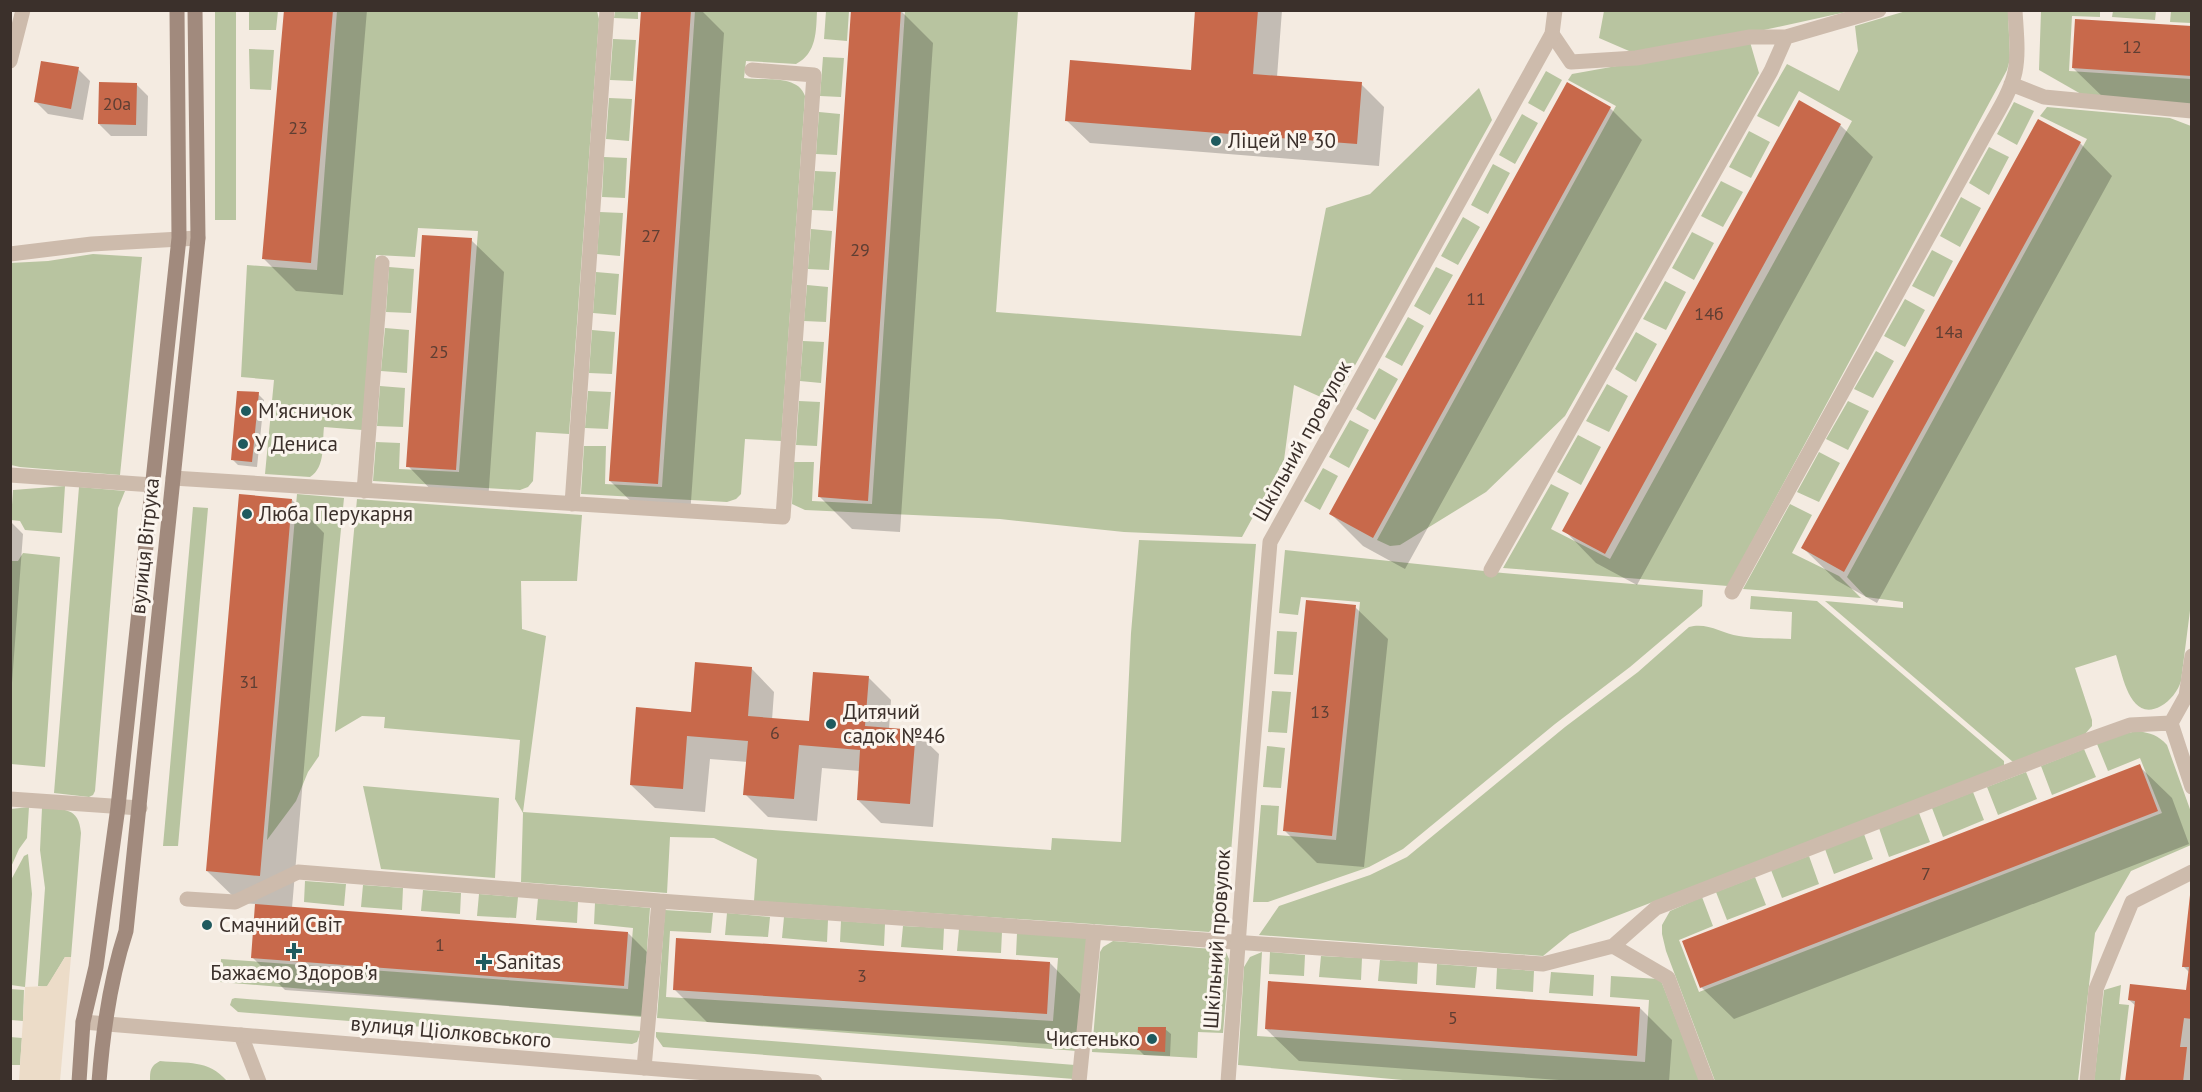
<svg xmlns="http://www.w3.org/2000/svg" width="2202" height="1092" viewBox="0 0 2202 1092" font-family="'PT Sans',sans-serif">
  <rect width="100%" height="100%" fill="#f4ebe1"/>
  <!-- green -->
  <path fill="#b8c4a0" d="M215,11h21v209h-21z
    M249,11h29l-2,19h-27z
    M337,11h260l2,8 -30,415 -33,-2 -3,49 -5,6 -8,3 -147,-9 3,-39 24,1 -1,26 60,3 19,-241 -60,-3 -3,29 -39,-2 -14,175 -38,-3c-2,16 2,40 -14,50l-45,-3 9,-94 -33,-3 6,-112 70,5z
    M615,11h23v8l-24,-1z
    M695,11h122c-1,20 0,42 -21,53l-50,-3 -2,17c19,3 54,-4 61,18l-24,345 -36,-2 -4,55 -5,5 -9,3 -146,-8 3,-48h22l-1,38 57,3z
    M826,11h23l-2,30 -23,-2z
    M905,11h113l-22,301 305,24 25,-128 44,-14 109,-106 13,32 -158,283 -40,-18 -10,75 -42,77 -118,-5 -124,-13 -195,-9 -13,-6 2,-42h20l-2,39 60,3z
    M1604,11h247l-101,22 -114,21 -37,-16z
    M1906,11h102l2,48 -3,11 -279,516 -225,-18 48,-84 18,9 -18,36 59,30 242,-438 -53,-30 -20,36 -22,-11 30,-52 52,27 19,-40 -3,-25z
    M2041,11h59v6l-28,-1 -3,55 122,8v26l-110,-11 -42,-24z
    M2113,11h43l-1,9 -43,-3z
    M2171,11h20v12l-21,-1z
    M613,39l23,1 -3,41 -23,-1z
    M1750,42l9,31 -194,343 -79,76 -86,53 -10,1 -13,-6 239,-434 -48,-26 4,-6z
    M249,49l25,1 -3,40 -21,-1z
    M823,57l21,1 -3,39 -21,-1z
    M1546,71l16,9 -18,32 -16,-9z
    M609,98l23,1 -3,42 -23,-2z
    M2014,102l20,9 -17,34 -20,-11z
    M2047,107l123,11 21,8 1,469 -11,86c-3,10 -11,20 -20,25 -31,17 -38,-30 -45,-51l-41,13 17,52v6l-7,8 -72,28 -188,-161 78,7v-6l-37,-5 -19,-20 240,-438 -47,-23z
    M819,112l21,2 -3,41 -21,-1z
    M1522,114l16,9 -23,41 -16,-9z
    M1749,131l21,11 -19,36 -22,-11z
    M1989,147l20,10 -20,38 -20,-12z
    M604,157l23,1 -2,40 -23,-1z
    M1493,164l17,9 -22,41 -17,-9z
    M815,171l21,1 -3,39 -21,-1z
    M1721,181l22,11 -20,35 -22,-11z
    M1961,197l20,11 -21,39 -20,-11z
    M600,212l23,1 -3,43 -23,-2z
    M1463,217l17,10 -22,38 -17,-9z
    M811,229l21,2 -3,39 -21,-1z
    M1692,232l22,11 -20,37 -22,-12z
    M1932,250l21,11 -19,36 -22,-11z
    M93,254l49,3 -22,218 -100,-8 -9,-2 -1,-202 38,-2z
    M389,267l25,2 -3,44 -25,-1z
    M1436,267l17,8 -23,40 -16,-9z
    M596,272l23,2 -3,41 -23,-2z
    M1665,281l21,11 -20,38 -23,-11z
    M807,285l21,2 -2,35 -22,-1z
    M1905,299l20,11 -20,37 -21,-11z
    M1408,317l16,9 -22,40 -17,-9z
    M385,328l24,2 -2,43 -26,-2z
    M592,330l23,2 -3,42 -23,-1z
    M1636,332l21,12 -21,38 -21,-13z
    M803,341l21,1 -3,41 -21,-2z
    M1876,351l18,10 -21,37 -19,-9z
    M1379,368l19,11 -23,41 -19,-11z
    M1607,384l21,12 -19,36 -23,-11z
    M380,386l25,2 -2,39 -26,-1z
    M588,391l23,1 -3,37 -23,-1z
    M799,401l21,1 -3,44 -21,-1z
    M1848,401l21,10 -21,39 -22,-11z
    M1350,420l19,10 -20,38 -20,-11z
    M1578,435l23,12 -20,38 -24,-13z
    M1819,452l21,11 -21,39 -22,-10z
    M1323,468l15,8 -18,34 -16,-9z
    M65,486l-3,47 -37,-3 -5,-9 -9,-1 2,-30z
    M79,487l46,4 -7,17 -23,283 -2,4 -4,2 -35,-4z
    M297,494l47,4 -25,258 -11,16 -12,29 -29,39z
    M357,499l225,16 -5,66h-56l1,48 24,7 -23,176 528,38 1,-12 69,4 10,-209 8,-93 117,4 -30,370 -17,18 -455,-31 3,-42 -43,-21 -44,-1 -3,56 -146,-11 2,-69 -8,-14 5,-59 -136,-12 1,-11 -23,-1 -27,16z
    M1790,504l22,11 -20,38 47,23 22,22 -118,-9z
    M193,507l15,1 -30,338h-15z
    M1285,550l218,23 200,17 -1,16 -72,61 -75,57 -152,125 -34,18 -101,35h-15l8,-97 18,1 -2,29 59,5 24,-238 -59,-5 -3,18 -19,-2z
    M23,553l37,4 -15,210 -34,-3v-203h7z
    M1751,596l66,5 187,160v5l-434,168 -27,22 -284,-21 20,-29 91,-31 37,-18 158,-130 73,-55 51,-45c18,-5 32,6 50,9 16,3 35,2 52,3l1,-27 -42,-3z
    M1277,631l20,1 -4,43 -19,-1z
    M1272,691l19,1 -4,41 -19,-1z
    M2137,731c14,2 21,4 30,14l24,67v33l-60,26 -36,62 -17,148h-363l-49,-130 -4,-17v-9l8,-14 32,-14 11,29 -34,14 20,52 463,-179 -22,-55 -32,13 -11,-27 26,-10z
    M1267,746l18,2 -4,40 -18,-1z
    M2084,749l12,28 -44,18 -11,-29z
    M2026,772l11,27 -39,16 -11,-28z
    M363,786l136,12 -4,80 -114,-9z
    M1973,792l11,28 -41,17 -11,-29z
    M29,807l-2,31 -8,11 -8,18v-58z
    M42,808c21,2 37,-2 39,25l-10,124h-6l-18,30 -9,-1 7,-98 -5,-38z
    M1919,813l11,29 -41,15 -10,-29z
    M1864,834l9,25 -39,15 -9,-25z
    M28,854l4,40 -7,93 -14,-2v-105l13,-24z
    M1809,856l10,28 -37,14 -11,-28z
    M1755,877l11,28 -39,15 -11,-28z
    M305,881l41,3 -2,22 -40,-4z
    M363,885l40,3 -1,22 -41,-3z
    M423,890l38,3 -1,21 -39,-3z
    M479,894l39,3 -2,21 -39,-2z
    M538,898l40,4 -1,21 -41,-3z
    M595,903l55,5 -8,109 -422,-35 1,-23 407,30 5,-61 -39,-4z
    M665,910l48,3 -2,20 -41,-2 -4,66 387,24 5,-63 -42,-3 1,-22 70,5 -10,113 -420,-33z
    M727,913l43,4 -2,20 -43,-2z
    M784,917l44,3 -1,22 -45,-4z
    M841,921l44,3 -1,22 -44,-4z
    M903,926l41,2 -1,22 -42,-3z
    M959,929l43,3 -1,21 -44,-2z
    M1113,941l112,9 4,9 -6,74 -25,-1 -1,26 -105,-6 8,-100 3,-5z
    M1262,952l-5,84 388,26 4,-62 -39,-3 1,-21 48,3 3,4 38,98 -275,1 -187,-17 6,-98 6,-10z
    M1270,952l35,3 -1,21 -35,-2z
    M1321,956l41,2 -1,22 -42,-3z
    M1380,960l38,2 -1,22 -39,-3z
    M1437,964l40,3 -2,21 -39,-3z
    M1497,968l37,3 -1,21 -37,-3z
    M1551,972l43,3 -1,21 -44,-3z
    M2121,985l-2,19 10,1 -9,76 -26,1 10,-92z
    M10,989l14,1 -1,31 -12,-1z
    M235,998l406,33 -4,11 -5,2 -394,-32 -8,-7 2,-6z
    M656,1032l419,33 -1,14 -411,-32 -7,-10z
    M10,1037l12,1 -2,27h-9z
    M160,1061c28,3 48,-2 67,20h-77c0,-10 0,-15 10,-20z"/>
  <!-- plaza -->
  <path fill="#ecdcc8" d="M65,957h6l-11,124h-41l6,-94 22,-1z"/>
  <!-- shadow -->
  <path fill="#0003" d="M285,10h82l-24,285 -47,-4 -32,-32z
    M643,10h58l23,23 -34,483 -47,-3 -33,-32z
    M1197,10h85l-5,67 84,7 23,23 -5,59 -289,-23 -24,-23 126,-48z
    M901,11l32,32 -33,489 -48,-3 -32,-32z
    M2192,28v78l-86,-6 -33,-32z
    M78,69l12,12 -7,39 -35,-6 -12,-12z
    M136,84l12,12 -1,40h-36l-12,-12z
    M1799,102l41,23 33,32 -236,428 -41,-22 -32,-33z
    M1610,108l32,32 -237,429 -42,-23 -32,-32z
    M2080,143l32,33 -235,427 -41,-23 -33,-32z
    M471,240l33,32 -16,230 -48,-3 -32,-33z
    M258,394l6,6 -7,67 -19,-2 -6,-6z
    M292,500l32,33 -32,375 336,25 32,32 -4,52 -371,-27 -33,-33 4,-53 -16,-1 -33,-32z
    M10,521l13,13 -13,176z
    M1355,607l33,32 -24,228 -47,-4 -33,-33z
    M751,668l23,24 -2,28 39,3 57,-46 23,23 -2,29 26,2 24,23 -6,73 -52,-4 -23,-23 2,-29 -38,-3 -5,53 -49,-4 -23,-23 3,-32 -38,-3 -5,53 -50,-4 -24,-23 61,-71z
    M2139,766l33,32 17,46 -455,175 -33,-32z
    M2191,897l1,185h-65l9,-76 -7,-6 59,-8 2,-19 -7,-7z
    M1050,963l32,33 -3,50 -372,-24 -33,-33z
    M1640,1008l32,32 -3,42h-82l-288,-21 -33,-32z
    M1165,1029l6,5 -1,22 -26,-1 -5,-5z"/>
  <!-- building -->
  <path fill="#c8694b" d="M284,10h49l-22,253 -49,-4z
    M641,10h50l-33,474 -49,-3z
    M851,10h50l-33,491 -50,-4z
    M1195,10h63l-5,64 109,8 -5,62 -292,-23 5,-61 121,10z
    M2075,19l117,7v50l-120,-8z
    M41,61l38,6 -8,42 -37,-7z
    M99,82l38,1 -1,42 -38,-1z
    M1567,82l44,25 -238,431 -44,-24z
    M1799,100l42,24 -236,430 -43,-23z
    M2038,119l43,23 -237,430 -43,-24z
    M422,235l50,3 -16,232 -50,-3z
    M237,391l22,1 -7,70 -21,-2z
    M239,494l53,5 -32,377 -54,-5z
    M1306,600l50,5 -24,231 -49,-5z
    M695,662l57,5 -4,49 61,5 4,-49 56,4 -4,50 51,4 -6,74 -53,-4 3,-50 -61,-5 -5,54 -51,-4 5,-54 -61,-5 -4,53 -53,-4 6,-78 55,5z
    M2140,764l18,47 -458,177 -18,-47z
    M2190,895l2,124 -8,-1 -4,29h7l-4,35h-58l10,-81 -7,-1 2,-16 56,6 3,-23h-7z
    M255,904l373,28 -4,54 -373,-28z
    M676,938l374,24 -3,52 -374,-24z
    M1268,981l372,26 -3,49 -372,-27z
    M1138,1027h28l-1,25 -28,-2z"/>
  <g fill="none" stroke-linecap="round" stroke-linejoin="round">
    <!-- service -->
    <path stroke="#cdbbac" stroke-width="15" d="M1552,34l19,28 65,-4 114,-21h36l93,-27
      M10,61l13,-51
      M2011,84l33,13 148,14
      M10,475l143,10
      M173,478l610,39 31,-442 -62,-5
      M364,491l18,-228
      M572,504l35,-494
      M1491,570l280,-499 15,-34
      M1732,592l252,-456c11,-20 26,-42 31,-64 4,-20 1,-42 0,-62
      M2171,723l21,64
      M187,899l48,3 63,-30 361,29 884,63 70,-18 43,-38 432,-168 42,-15 41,-2 15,-27 6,-40
      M1613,946l55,32 39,104
      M644,1068l15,-167
      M1079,1082l15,-150
      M2087,1082l9,-93 36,-87 60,-30"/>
    <!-- minor -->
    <path stroke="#cdbbac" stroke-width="15" d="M10,254l82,-10 106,-6
      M10,799l130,9
      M241,1035l18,47
      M1228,1082l21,-287 21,-253 282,-508 3,-24"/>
    <!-- tertiary -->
    <path stroke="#cdbbac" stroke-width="15" d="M83,1022l732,60"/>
    <!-- secondary -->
    <path stroke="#a18a7d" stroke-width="15" d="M79,1082l4,-60 13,-55 22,-160 61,-569 -2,-228
      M99,1082c4,-53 11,-102 27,-151l72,-693 -3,-228"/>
  </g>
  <!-- markers -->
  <g fill="#1f5a5e" stroke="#fbf5ee" stroke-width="2">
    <circle cx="1216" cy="141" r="6"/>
    <circle cx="246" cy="411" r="6"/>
    <circle cx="243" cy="444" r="6"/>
    <circle cx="247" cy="514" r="6"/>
    <circle cx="831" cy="724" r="6"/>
    <circle cx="207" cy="925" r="6"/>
    <path d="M291 942h6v6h6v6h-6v6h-6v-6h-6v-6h6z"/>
    <path d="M481 953h6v6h6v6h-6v6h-6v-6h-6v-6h6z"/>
    <circle cx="1152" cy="1039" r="6"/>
  </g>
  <g text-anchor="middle" stroke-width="6" stroke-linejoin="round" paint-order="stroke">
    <!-- number labels -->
    <g font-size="18" fill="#5e3e33">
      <text x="2132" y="53">12</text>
      <text x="117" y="110">20а</text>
      <text x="298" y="134">23</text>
      <text x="651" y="242">27</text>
      <text x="860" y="256">29</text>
      <text x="1476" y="305">11</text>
      <text x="1709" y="320">14б</text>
      <text x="1949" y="338">14а</text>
      <text x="439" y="358">25</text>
      <text x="249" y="688">31</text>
      <text x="1320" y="718">13</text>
      <text x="775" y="739">6</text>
      <text x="1926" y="880">7</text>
      <text x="440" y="951">1</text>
      <text x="862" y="982">3</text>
      <text x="1453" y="1024">5</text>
    </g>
    <!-- poi labels -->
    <g font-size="21" fill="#3b302b" stroke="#fbf5ee" text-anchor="start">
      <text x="1228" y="148">Ліцей № 30</text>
      <text x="258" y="418">М'ясничок</text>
      <text x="255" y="451">У Дениса</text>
      <text x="259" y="521">Люба Перукарня</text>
      <text x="843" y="719">Дитячий<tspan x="843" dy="24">садок №46</tspan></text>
      <text x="219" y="932">Смачний Світ</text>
      <text x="496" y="969">Sanitas</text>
      <text x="294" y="980" text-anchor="middle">Бажаємо Здоров'я</text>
      <text x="1140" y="1046" text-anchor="end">Чистенько</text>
    </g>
    <!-- street labels -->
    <g font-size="21" fill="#3b302b" stroke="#fbf5ee">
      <text transform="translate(1302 441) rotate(-61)" y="7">Шкільний провулок</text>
      <text transform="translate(145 546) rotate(-84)" y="7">вулиця Вітрука</text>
      <text transform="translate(1217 939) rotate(-86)" y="7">Шкільний провулок</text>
      <text transform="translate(451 1032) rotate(5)" y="7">вулиця Ціолковського</text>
    </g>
  </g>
  <!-- border -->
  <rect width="2202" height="1092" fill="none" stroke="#3b302b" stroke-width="24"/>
</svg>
